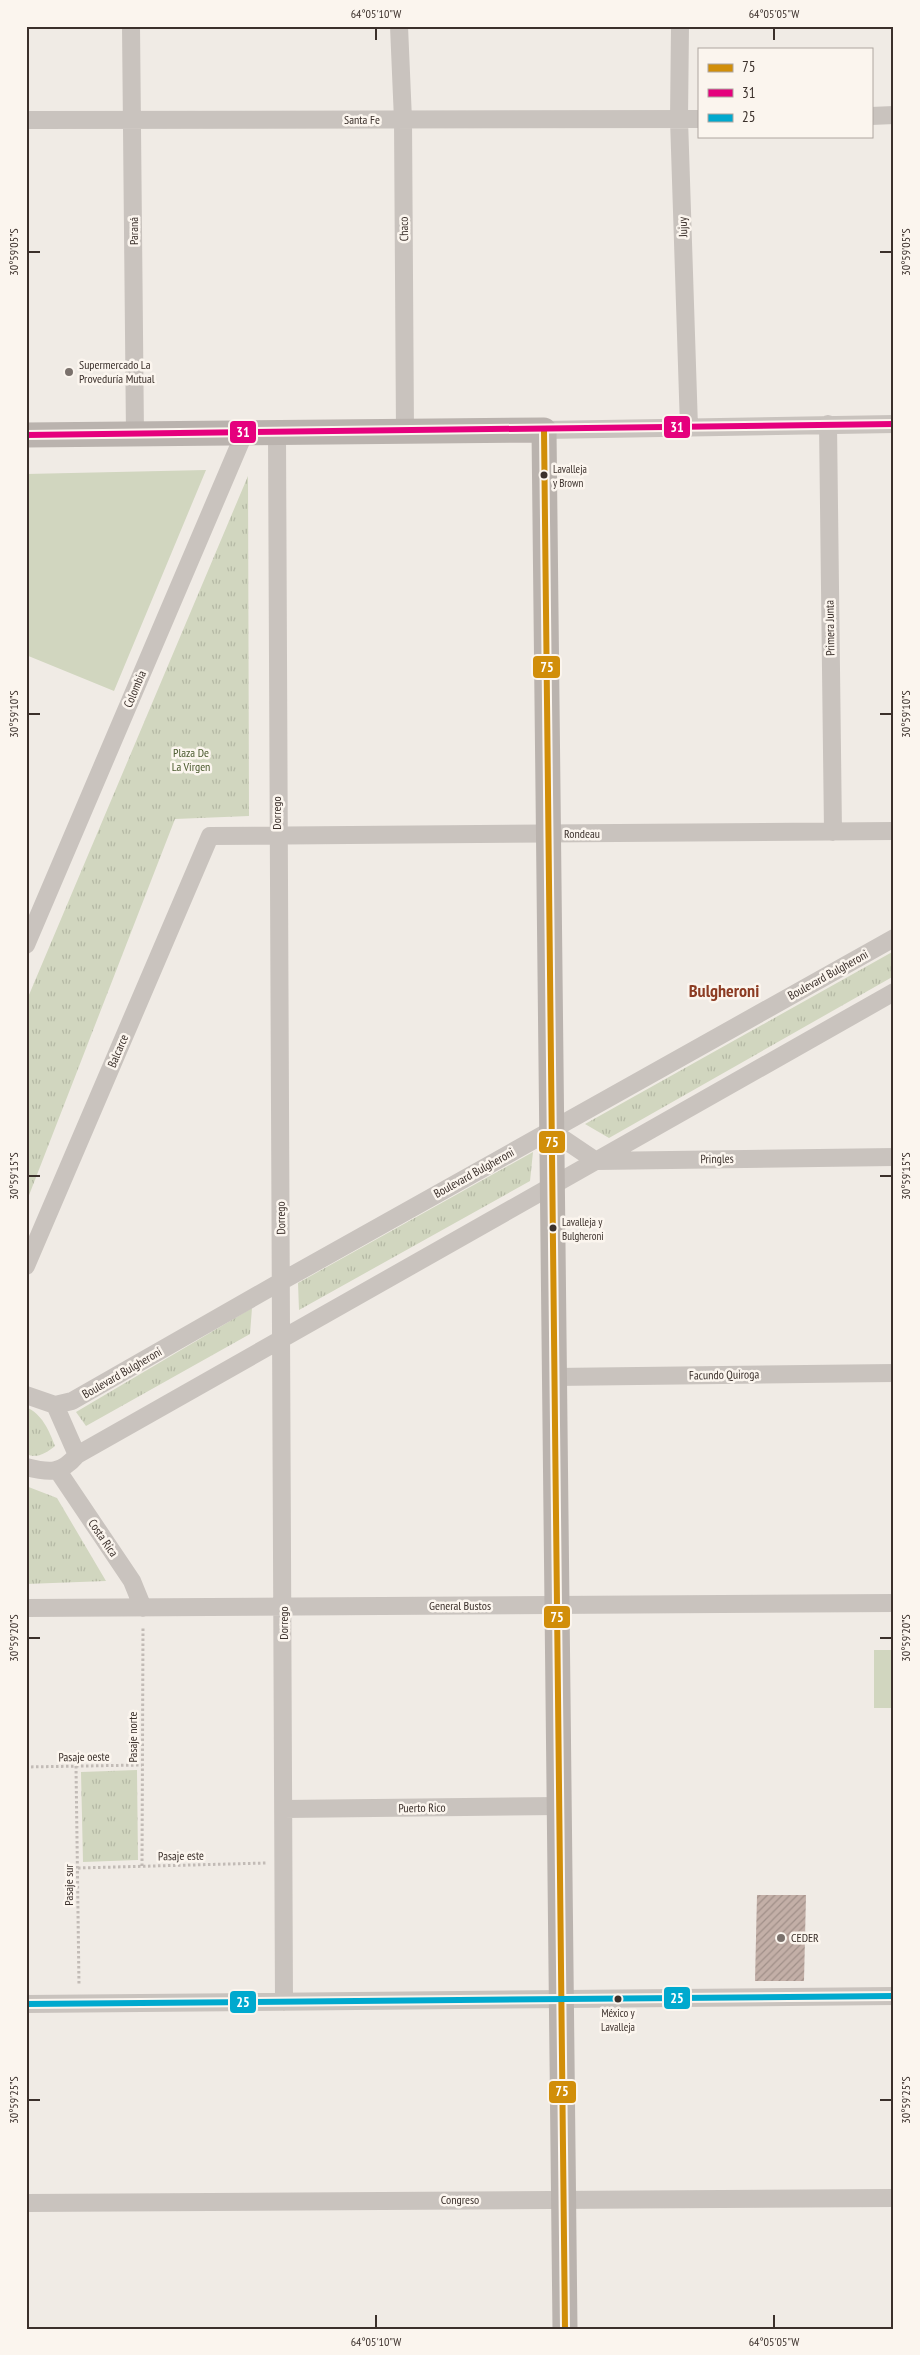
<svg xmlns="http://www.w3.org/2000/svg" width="920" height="2355" viewBox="0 0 920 2355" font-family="'PT Sans Narrow',sans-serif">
  <defs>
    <pattern id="park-tufts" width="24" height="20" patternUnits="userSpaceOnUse" patternTransform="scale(1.25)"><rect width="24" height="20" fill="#d1d6bf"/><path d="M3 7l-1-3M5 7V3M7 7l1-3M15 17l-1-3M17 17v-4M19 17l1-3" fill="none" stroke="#b4b8a4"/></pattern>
    <pattern id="building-hatch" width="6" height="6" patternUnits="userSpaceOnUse" patternTransform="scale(1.25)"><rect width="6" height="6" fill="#c3afa7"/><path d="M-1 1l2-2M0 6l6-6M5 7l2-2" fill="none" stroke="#a08f88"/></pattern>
  </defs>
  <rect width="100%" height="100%" fill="#f0ebe5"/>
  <!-- grass -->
  <path fill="#d1d6bf" d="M206,470l-92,221 -88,-36v-181z
    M874,1650h20v58h-20z"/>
  <!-- park -->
  <path fill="url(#park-tufts)" d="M248,476l1,340 -74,3 -149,384v-201z
    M894,951v25l-285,162 -24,-14z
    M533,1152l-3,29 -231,129 -1,-27z
    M252,1308l-2,26 -164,92 -10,-14z
    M26,1407c16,7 23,23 29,39 -9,7 -17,13 -29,8z
    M26,1486l31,12 49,83 -80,3z
    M137,1770l1,90 -55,2 -2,-90z"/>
  <!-- building -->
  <path fill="url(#building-hatch)" d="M757,1895h49l-2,86h-49z"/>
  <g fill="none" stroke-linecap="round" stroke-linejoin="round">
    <!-- path -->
    <path stroke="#c2bbb6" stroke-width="3" stroke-dasharray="2.5 2.5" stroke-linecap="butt" d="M76,1766l3,220
      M26,1767l116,-2
      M142,1866l1,-240
      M78,1868l188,-5"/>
    <!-- street -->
    <path stroke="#c9c3be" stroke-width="18" d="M131,26l4,409
      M399,26l4,94 2,312
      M680,26l-1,93 10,308
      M871,116l23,-1
      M26,120l673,-1
      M828,424l5,408
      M544,430l350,-6
      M277,434c0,522 7,1045 7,1568
      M26,945l218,-511
      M550,1130l46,31 298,-4
      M26,1266l184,-430 684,-5
      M554,1377l340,-4
      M26,1395l29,10 22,50c-16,19 -27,18 -51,12
      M55,1405l17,-4 210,-120 612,-343
      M77,1455l817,-463
      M58,1471l74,110 11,27
      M26,1608l868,-5
      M284,1809l275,-3
      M26,2004l868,-8
      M26,2203l868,-5"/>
    <!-- secondary -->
    <path stroke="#bab3ae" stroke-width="25" d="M26,435l518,-5 21,1899"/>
    <!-- bus-1 casing -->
    <g stroke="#fbf5ee" stroke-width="10">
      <path id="bus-1" d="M544,430l21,1899"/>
    </g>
    <!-- bus-2 casing -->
    <g stroke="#fbf5ee" stroke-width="10">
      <path id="bus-2" d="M26,435l868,-11"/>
    </g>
    <!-- bus-3 casing -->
    <g stroke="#fbf5ee" stroke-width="10">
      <path id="bus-3" d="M26,2004l868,-8"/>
    </g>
    <!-- bus-1 -->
    <use href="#bus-1" stroke="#d18e09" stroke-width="6"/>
    <!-- bus-2 -->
    <use href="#bus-2" stroke="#e5007d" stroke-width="6"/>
    <!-- bus-3 -->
    <use href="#bus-3" stroke="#00a9ce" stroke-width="6"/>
  </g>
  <!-- ticks -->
  <path fill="none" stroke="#3b302b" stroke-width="2" d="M376,28v12M774,28v12M28,252h12M880,252h12M28,714h12M880,714h12M28,1176h12M880,1176h12M28,1638h12M880,1638h12M28,2100h12M880,2100h12M376,2315v13M774,2315v13"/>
  <!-- markers -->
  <g fill="#7a716c" stroke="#fbf5ee" stroke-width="2">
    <circle cx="69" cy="372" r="5"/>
    <circle cx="781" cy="1938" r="5"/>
  </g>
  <g fill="#3b302b" stroke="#fbf5ee" stroke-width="2">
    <circle cx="544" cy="475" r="4.5"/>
    <circle cx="553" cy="1228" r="4.5"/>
    <circle cx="618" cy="1999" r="4.5"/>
  </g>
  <g text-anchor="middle" stroke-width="5" stroke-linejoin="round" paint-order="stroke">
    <!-- bus labels -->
    <g font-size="11" fill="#3b302b" stroke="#fbf5ee" text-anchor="start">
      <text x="553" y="473">Lavalleja<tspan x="553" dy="14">y Brown</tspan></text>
      <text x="562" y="1226">Lavalleja y<tspan x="562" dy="14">Bulgheroni</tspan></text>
      <text x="618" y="2017" text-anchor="middle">México y<tspan x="618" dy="14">Lavalleja</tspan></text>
    </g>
    <!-- street labels -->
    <g font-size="12" fill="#3b302b" stroke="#fbf5ee">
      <text x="362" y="124">Santa Fe</text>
      <text transform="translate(683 227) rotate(-92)" y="4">Jujuy</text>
      <text transform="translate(404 229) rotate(-91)" y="4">Chaco</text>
      <text transform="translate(134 231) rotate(-90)" y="4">Paraná</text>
      <text transform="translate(830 628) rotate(-91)" y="4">Primera Junta</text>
      <text transform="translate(135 689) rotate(-67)" y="4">Colombia</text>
      <text transform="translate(277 813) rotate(-90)" y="4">Dorrego</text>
      <text x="582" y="838">Rondeau</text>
      <text transform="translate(828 975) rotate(-29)" y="4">Boulevard Bulgheroni</text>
      <text transform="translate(118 1051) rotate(-67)" y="4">Balcarce</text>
      <text transform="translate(717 1159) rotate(-1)" y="4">Pringles</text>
      <text transform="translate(474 1173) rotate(-29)" y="4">Boulevard Bulgheroni</text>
      <text transform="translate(281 1218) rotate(-91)" y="4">Dorrego</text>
      <text transform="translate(122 1373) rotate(-30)" y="4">Boulevard Bulgheroni</text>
      <text transform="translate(724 1375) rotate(-1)" y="4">Facundo Quiroga</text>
      <text transform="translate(103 1538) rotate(56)" y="4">Costa Rica</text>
      <text x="460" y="1610">General Bustos</text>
      <text transform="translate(284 1623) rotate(-90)" y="4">Dorrego</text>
      <text transform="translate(133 1737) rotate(-90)" y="4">Pasaje norte</text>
      <text transform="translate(84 1757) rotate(-1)" y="4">Pasaje oeste</text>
      <text transform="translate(422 1808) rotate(-1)" y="4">Puerto Rico</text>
      <text transform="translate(181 1856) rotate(-1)" y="4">Pasaje este</text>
      <text transform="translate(69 1885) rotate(-90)" y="4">Pasaje sur</text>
      <text x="460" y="2204">Congreso</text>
    </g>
    <!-- poi labels -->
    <g font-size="12" fill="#3b302b" stroke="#fbf5ee" text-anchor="start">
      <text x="79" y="369">Supermercado La<tspan x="79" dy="14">Proveduría Mutual</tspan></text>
      <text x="791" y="1942">CEDER</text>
    </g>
    <!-- park labels -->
    <g font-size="12" fill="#4a5a2e" stroke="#fbf5ee">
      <text x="191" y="757">Plaza De<tspan x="191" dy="14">La Virgen</tspan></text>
    </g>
    <!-- district labels -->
    <g font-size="18" font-weight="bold" fill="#8c3b22" stroke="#fbf5ee">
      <text x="724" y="997">Bulgheroni</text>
    </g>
  </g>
  <g stroke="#fbf5ee" stroke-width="2">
    <rect x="663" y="415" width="28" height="24" rx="5" fill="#e5007d"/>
    <rect x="229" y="420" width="28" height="24" rx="5" fill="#e5007d"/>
    <rect x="532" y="655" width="29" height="24" rx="5" fill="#d18e09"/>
    <rect x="538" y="1130" width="28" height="24" rx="5" fill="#d18e09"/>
    <rect x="543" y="1605" width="28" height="24" rx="5" fill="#d18e09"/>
    <rect x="663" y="1986" width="28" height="24" rx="5" fill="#00a9ce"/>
    <rect x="229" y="1990" width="28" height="24" rx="5" fill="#00a9ce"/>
    <rect x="548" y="2080" width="29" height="24" rx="5" fill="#d18e09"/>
  </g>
  <g font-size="14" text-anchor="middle" font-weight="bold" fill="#fff">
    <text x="677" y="432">31</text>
    <text x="243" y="437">31</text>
    <text x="547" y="672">75</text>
    <text x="552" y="1147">75</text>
    <text x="557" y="1622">75</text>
    <text x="677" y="2003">25</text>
    <text x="243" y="2007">25</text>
    <text x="562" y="2096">75</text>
  </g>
  <!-- border -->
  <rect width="920" height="2355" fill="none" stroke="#fbf5ee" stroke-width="55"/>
  <!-- legend -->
  <rect x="698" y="48" width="175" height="90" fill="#fbf5ee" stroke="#aea6a0"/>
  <rect x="708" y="64" width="25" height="8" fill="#d18e09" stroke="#aea6a0"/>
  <text x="742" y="72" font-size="15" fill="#3b302b">75</text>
  <rect x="708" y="89" width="25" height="8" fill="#e5007d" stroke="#aea6a0"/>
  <text x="742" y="98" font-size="15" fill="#3b302b">31</text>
  <rect x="708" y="114" width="25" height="8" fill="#00a9ce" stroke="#aea6a0"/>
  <text x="742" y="122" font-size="15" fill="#3b302b">25</text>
  <rect x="28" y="28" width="864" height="2300" fill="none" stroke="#3b302b" stroke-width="2"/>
  <g font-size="12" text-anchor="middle" fill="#3b302b">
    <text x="376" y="18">64°05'10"W</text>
    <text x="774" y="18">64°05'05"W</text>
    <text transform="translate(14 252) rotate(-90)" y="4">30°59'05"S</text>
    <text transform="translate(906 252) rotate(-90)" y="4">30°59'05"S</text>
    <text transform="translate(14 714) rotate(-90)" y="4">30°59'10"S</text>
    <text transform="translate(906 714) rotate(-90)" y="4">30°59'10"S</text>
    <text transform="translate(14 1176) rotate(-90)" y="4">30°59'15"S</text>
    <text transform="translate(906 1176) rotate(-90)" y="4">30°59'15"S</text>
    <text transform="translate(14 1638) rotate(-90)" y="4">30°59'20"S</text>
    <text transform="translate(906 1638) rotate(-90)" y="4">30°59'20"S</text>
    <text transform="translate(14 2100) rotate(-90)" y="4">30°59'25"S</text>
    <text transform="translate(906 2100) rotate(-90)" y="4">30°59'25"S</text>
    <text x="376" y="2346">64°05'10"W</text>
    <text x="774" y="2346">64°05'05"W</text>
  </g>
</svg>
